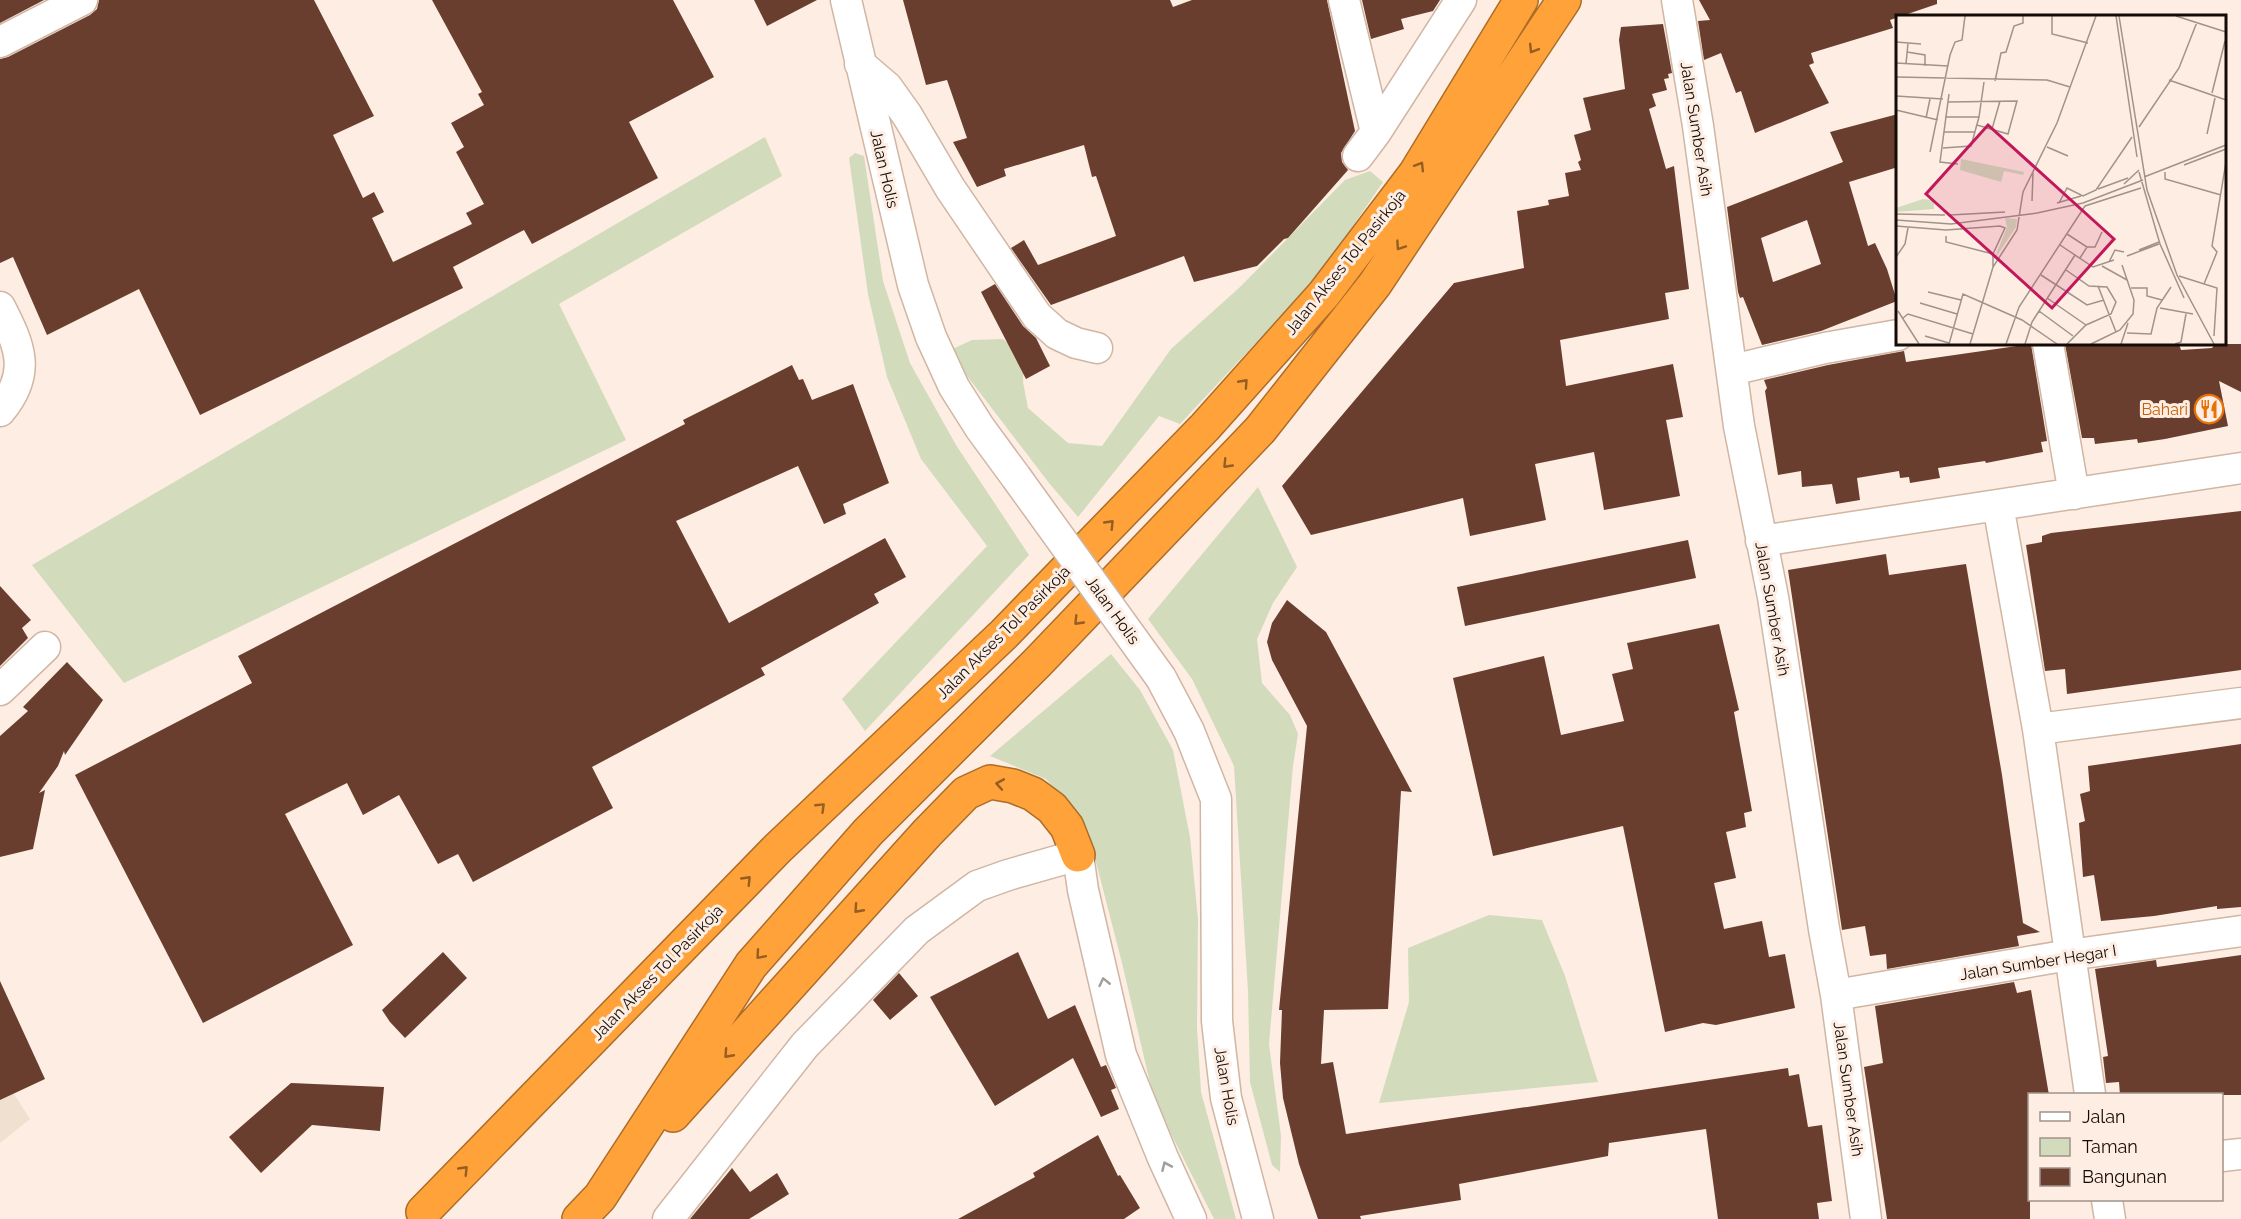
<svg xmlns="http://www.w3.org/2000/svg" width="2241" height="1219" viewBox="0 0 2241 1219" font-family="Raleway,sans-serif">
  <rect width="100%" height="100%" fill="#feede2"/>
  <!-- industrial -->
  <path fill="#f0e0cf" d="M0,1072l30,47 -30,24z"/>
  <!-- green -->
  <path fill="#d2dcbc" d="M765,137l17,39 -223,128 67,136 -502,243 -92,-118z
    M855,153l9,3 19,125 27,82 46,82 73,110 -164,176 -23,-32 145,-153 -66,-87 -34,-82 -19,-83 -19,-136z
    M1370,171l13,11 -62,91 -141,151 -21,-8 -81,101 -29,-34 -101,-132 24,-11 31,-1 21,17 -1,26 5,26 40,35 34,3 69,-97 69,-62 105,-107z
    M1258,487l39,80 -24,36 -16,36 5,44 28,32 8,19 -5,32 -24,278 12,92 -1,36 -8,-7 -22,-83 -2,-91 -14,-225 -42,-87 -44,-60z
    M1111,654l29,36 33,60 17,87 8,82 -1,108 4,65 35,127h-22l-60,-119 -32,-137 -34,-132 -42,-52 -56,-23z
    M1489,915l53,5 23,56 33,106 -219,21 30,-101 -1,-54z"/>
  <!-- building -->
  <path fill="#6a3e2e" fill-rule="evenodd" d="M0,0h44l-44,23z
    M99,0h215l60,116 -41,19 30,63 11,-6 10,20 -12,6 21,44 79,-38 -6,-11 18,-9 -28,-52 8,-5 -13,-24 33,-18 -6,-11 4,-2 -50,-92h241l41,77 -85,45 29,56 -126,66 -8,-14 -71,37 10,21 -263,127 -61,-126 -92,46 -34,-78 -13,6v-204l8,-2 82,-42 7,-6z
    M754,0h63l-50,26z
    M903,0h267l3,7 19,-7h135l28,131 -14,22 1,9 6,8 -60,68 -4,1 -27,27 -63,16 -10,-26 -133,49 -40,-57 13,-8 14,25 78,-29 -20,-60 -4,1 -8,-32 -80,24 2,7 -29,11 -24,-45 14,-4 -20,-58 -21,5z
    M1362,0h78l-7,11 -32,8 3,10 -33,10z
    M1699,0h238v4l-47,16 3,8 -82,25 3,10 -5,2 20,38 -74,30 -14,-42 -5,2 -15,-40 -17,7 -6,-39 12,-1z
    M1663,24l9,49 -4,1 1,4 -5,1 3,11 -15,4 4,12 -7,3 17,60 8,-3 15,123 -24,4 4,26 -109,21 6,46 107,-22 10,53 -17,3 14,76 -76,14 -10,-58 -59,12 11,56 -76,16 -7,-38 -152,37 -29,-49 172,-203 70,-15 -7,-57 32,-6 -1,-5 21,-4 -4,-23 16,-3 -3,-8 3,-2 -7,-25 17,-5 -8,-32 42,-9 -6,-49 2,-13z
    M1898,114v53l-49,15 19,64 7,-3 12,26 10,32 -76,30 -59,14 -19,-48 -3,1 -2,-6 -11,-85 116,-45 -13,-30zM1807,220l14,44 -48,18 -12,-44z
    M995,284l28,42 13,12 14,28 -24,13 -45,-87z
    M2031,344l16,97 -6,1 2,10 -57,11 -1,-2 -47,7 2,10 -30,5 -1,-6 -9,1 -1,-7 -42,7 3,22 -24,4 -4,-20 -30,3 -1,-16 -23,4 -13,-84 2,-3 -3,-8 64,-15 76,-14 2,11z
    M2065,344h114l2,6 31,-2 3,-4h26v48l-22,-11 9,45 -63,13 -27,4 -1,-4 -42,5 -1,-6h-12z
    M792,365l7,15 4,-1 9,21 41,-16 36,99 -46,21 3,10 -22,10 -26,-58 -122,55 53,102 156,-85 21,39 -32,17 5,9 -118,65 4,7 -173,92 21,41 -140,74 -15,-28 -20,10 -39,-69 -36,20 -16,-32 -62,31 68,131 -150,78 -128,-248 177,-92 -14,-27 447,-232 -2,-4z
    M2241,511v159l-174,24 -2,-25 -20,2 -19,-126 16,-3v-6l9,-3z
    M1688,540l8,38 -231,48 -8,-39z
    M1886,554l3,21 77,-11 36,211 21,148 17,9 -23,4 2,10 -132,23 -1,-15 -16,2 -5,-30 -23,4 -54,-360z
    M0,586l31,34 -9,8 6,10 -28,28z
    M1287,600l39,32 86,160 -11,-1 -13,218 -64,1 -3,54 12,-2 13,72 442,-66 1,8 10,-2 9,53 14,-2 10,76 -15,2 2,16h-101l-12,-90 -97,14 -1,13 -149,28 2,16 -101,16 1,3h-43l-19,-55 -16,-66 -3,-35 2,-53h-3l28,-284 -35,-66 -5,-18 5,-19z
    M1719,624l20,86 -5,2 18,99 -8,2 2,14 -20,5 10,46 -22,5 10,46 38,-8 7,36 16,-3 10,54 -79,17 -13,-2 -38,9 -42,-206 -130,30 -40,-178 91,-22 17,79 63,-14 -12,-47 21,-5 -6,-26z
    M67,662l36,38 -38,55 -1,-4 -6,15 -19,27 6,-3 -12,59 -33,8v-121l28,-25 -5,-4z
    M2241,744v163l-24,2v-3l-63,10 -53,5 -7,-46 -11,2 -4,-54 6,-2 -5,-27 10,-3 -2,-25z
    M443,952l24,26 -62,60 -15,-16 -8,-12z
    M1018,952l30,67 27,-14 26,62 5,-2 10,23 -5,2 8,19 -18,8 -28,-59 -78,48 -65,-109z
    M2241,955v140h-121l-1,-13 -13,1 -3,-26 5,-1 -13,-87 61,-9 1,7z
    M899,973l19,23 -28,24 -17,-20z
    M0,981l45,98 -45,21z
    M2014,982l3,11 14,-3 18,105h-19v124h-143l-23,-152 19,-4 -8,-57z
    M291,1083l93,4 -4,44 -68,-6 -51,48 -32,-36z
    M1098,1135l20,41 2,-1 20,33 -16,11h-166l77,-42 -2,-4z
    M732,1168l18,24 27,-19 12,21 -40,25h-59z"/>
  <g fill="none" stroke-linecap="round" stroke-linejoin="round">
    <!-- minor casing -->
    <g stroke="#d0b6a4" stroke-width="33">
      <path id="minor" d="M846,0l67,285 18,52 23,50 26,41 36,49
        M1344,0l32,132
        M1677,0l21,126 41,300 34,171 51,332 12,66 30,224
        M0,42l82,-42
        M860,64l27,23 20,28 43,73 87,128 20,18 19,9 21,5
        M1358,156l18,-24 85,-132
        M0,307c20,39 32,66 0,104
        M2048,344l26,150
        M1732,370l93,-22 73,-13
        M1998,505l40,224 52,365
        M1761,541l480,-73
        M1161,678l28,53 27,68 1,222 9,77 32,121
        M0,690l45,-43
        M2038,729l203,-26
        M1836,995l233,-40 172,-24
        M2222,1156l19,-2
        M2107,1200l3,19
        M668,1219l137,-174 112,-115 60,-44 31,-11 70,-20 5,35 38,165 42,103 28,61"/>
    </g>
    <!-- highway casing -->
    <g stroke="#ad6d28" stroke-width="36">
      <path id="highway" d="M673,1115l254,-282 39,-40 24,-11 23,4 20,8 19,14 15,19 11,28
        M423,1212l355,-364 226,-214 201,-207 119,-133 91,-120 106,-174
        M579,1219l21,-22 151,-232 117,-133 170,-170 222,-232 115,-146 189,-284"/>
    </g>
    <!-- minor -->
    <use href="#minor" stroke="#fff" stroke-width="30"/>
    <!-- highway -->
    <use href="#highway" stroke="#ffa23a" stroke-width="33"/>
    <!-- minor-bridge casing -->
    <g stroke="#d0b6a4" stroke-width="33" stroke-linecap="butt">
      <path id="minor-bridge" d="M1016,477l145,201"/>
    </g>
    <!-- minor-bridge -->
    <use href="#minor-bridge" stroke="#fff" stroke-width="30"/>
  </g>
  <!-- one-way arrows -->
  <defs><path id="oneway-chevron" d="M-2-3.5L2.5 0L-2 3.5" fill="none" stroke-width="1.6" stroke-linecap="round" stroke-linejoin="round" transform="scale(1.5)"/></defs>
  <g stroke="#955e23">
    <use href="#oneway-chevron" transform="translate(1533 49) rotate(122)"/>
    <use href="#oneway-chevron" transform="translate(1420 166) rotate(-58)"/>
    <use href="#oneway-chevron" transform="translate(1400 246) rotate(124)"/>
    <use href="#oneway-chevron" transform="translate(1244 383) rotate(-48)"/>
    <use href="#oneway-chevron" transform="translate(1227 464) rotate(134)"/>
    <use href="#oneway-chevron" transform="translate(1110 524) rotate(-46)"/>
    <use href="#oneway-chevron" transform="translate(1078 621) rotate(134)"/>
    <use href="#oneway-chevron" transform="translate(1000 784) rotate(-170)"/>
    <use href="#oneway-chevron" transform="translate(821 807) rotate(-44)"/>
    <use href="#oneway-chevron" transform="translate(747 880) rotate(-46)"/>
    <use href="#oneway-chevron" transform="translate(858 909) rotate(132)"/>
    <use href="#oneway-chevron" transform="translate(760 955) rotate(131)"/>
    <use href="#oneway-chevron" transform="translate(728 1054) rotate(132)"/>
    <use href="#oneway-chevron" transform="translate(464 1170) rotate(-46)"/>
  </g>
  <g stroke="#a19d9b">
    <use href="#oneway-chevron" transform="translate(1104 982) rotate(-103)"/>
    <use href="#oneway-chevron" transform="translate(1166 1166) rotate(-114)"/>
  </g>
  <!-- icons -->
  <defs>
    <g id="restaurant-ring" transform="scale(1.5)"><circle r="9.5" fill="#feede2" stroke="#e8710a" stroke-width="1.5"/><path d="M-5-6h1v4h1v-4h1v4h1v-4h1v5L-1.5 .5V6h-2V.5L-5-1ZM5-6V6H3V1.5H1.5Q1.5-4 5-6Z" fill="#e8710a"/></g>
  </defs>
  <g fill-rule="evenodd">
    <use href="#restaurant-ring" x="2209" y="409"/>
  </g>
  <g text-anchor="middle" stroke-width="6" stroke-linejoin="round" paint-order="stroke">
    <!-- street labels -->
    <g font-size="16" fill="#140b06" stroke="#feede2">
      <text transform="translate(1697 129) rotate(81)" y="6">Jalan Sumber Asih</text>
      <text transform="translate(885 169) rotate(77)" y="6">Jalan Holis</text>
      <text transform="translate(1345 262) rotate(-51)" y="6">Jalan Akses Tol Pasirkoja</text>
      <text transform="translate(1773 609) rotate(80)" y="6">Jalan Sumber Asih</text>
      <text transform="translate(1113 610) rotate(54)" y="6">Jalan Holis</text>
      <text transform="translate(1003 632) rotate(-45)" y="6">Jalan Akses Tol Pasirkoja</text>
      <text transform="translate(2038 962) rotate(-9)" y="6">Jalan Sumber Hegar I</text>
      <text transform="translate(657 972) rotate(-46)" y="6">Jalan Akses Tol Pasirkoja</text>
      <text transform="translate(1227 1086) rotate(80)" y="6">Jalan Holis</text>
      <text transform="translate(1849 1089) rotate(82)" y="6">Jalan Sumber Asih</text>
    </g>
    <!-- food labels -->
    <g font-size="16" fill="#c56008" stroke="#feede2" text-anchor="end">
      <text x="2188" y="415">Bahari</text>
    </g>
  </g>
  <!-- overview -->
  <g transform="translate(1896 15)">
    <rect width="330" height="330" fill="#feede2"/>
    <path d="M65,144l63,13 -1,3 -19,-4 -3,11 -41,-12zM27,184l11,1v9l-38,3v-4zM109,203l12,1 -1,8 -22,33 13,-33z" fill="#d2dcbc"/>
    <path fill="none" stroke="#a0938a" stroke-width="1.5" d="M156,1v18l36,9M220,1l21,141M223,1l28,174 30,85 37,69M280,1l50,16M0,27l25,2M11,37l18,3v11M0,48l52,3M10,49l2,-21M0,62l151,3 23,7M273,65l57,20M99,66l6,-28 5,-1 8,-26 9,-3v-7M316,78l13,-52M53,79l-9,68 18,2M0,81l47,3M52,87l69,-1 -9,33 -31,-9M0,95l42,10M49,102h34l5,-35M30,103l4,-19M243,112l40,-59 18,-46M96,114l8,-28M48,117h31M311,119l8,-36M151,132l21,9M47,133l28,-2 8,-29M34,137l20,-97 5,-13 7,-2 3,-24M288,150l42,-16M243,157l21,72 24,54M269,157v7l56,16M248,162l82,-32M228,169l15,-14M202,174l30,-11M136,186l1,-28M161,188l24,-7M163,188l8,-15 16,8 13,-6 36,-53M0,199l49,1M54,200l55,-3M0,205l55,4 86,-11 46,-10 60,-23M0,211l50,4 54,-4 5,2 -12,26v13M171,219l20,13 -7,11M50,221v6l47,12M164,230l33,22 21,-7M191,232h8l7,-15M243,235l20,-8M231,241l32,-12M0,242l9,-13 3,-16M213,247l6,-12 9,2M206,251l25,14M170,255l23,16 18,1 9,15 -5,12 -25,11 -19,19M145,260l46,30 17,-5M283,261l38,12 -3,48M308,269l13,-32 -5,-6 14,-84M202,271l18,46M235,273h16v8l15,4M32,277l33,8M151,283l39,27M24,288l37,11M264,293l33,6M2,296l21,33M143,296l34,25M7,303l5,-4 65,20M231,318l24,1 6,-26 14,-21M29,321l24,7M53,329l14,-50 59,26 35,24M74,329l23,-77 24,-37 6,-38 34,-69 39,-107M110,329l13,-37 66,-101 56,-18M129,329l7,-22 43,-67M195,329l29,-14 13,-16 1,-14 -12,-35M225,329l7,-21M279,329l6,-2 5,-28"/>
    <path fill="#c2185b" fill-opacity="0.15" stroke="#c2185b" stroke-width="3" d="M92,110l126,114 -62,69 -126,-114z"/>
    <rect width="330" height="330" fill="none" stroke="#140b06" stroke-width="3"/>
  </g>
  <!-- legend -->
  <rect x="2028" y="1093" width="195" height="108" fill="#feede2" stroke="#a0938a" stroke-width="1.5"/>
  <rect x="2040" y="1112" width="30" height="9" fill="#ffffff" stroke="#a0938a" stroke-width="1.5"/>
  <text x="2082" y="1123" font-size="18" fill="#140b06">Jalan</text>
  <rect x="2040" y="1138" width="30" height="18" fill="#d2dcbc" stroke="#a0938a" stroke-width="1.5"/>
  <text x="2082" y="1153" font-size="18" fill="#140b06">Taman</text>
  <rect x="2040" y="1168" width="30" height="18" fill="#6a3e2e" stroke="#a0938a" stroke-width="1.5"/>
  <text x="2082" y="1183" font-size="18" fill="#140b06">Bangunan</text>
</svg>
